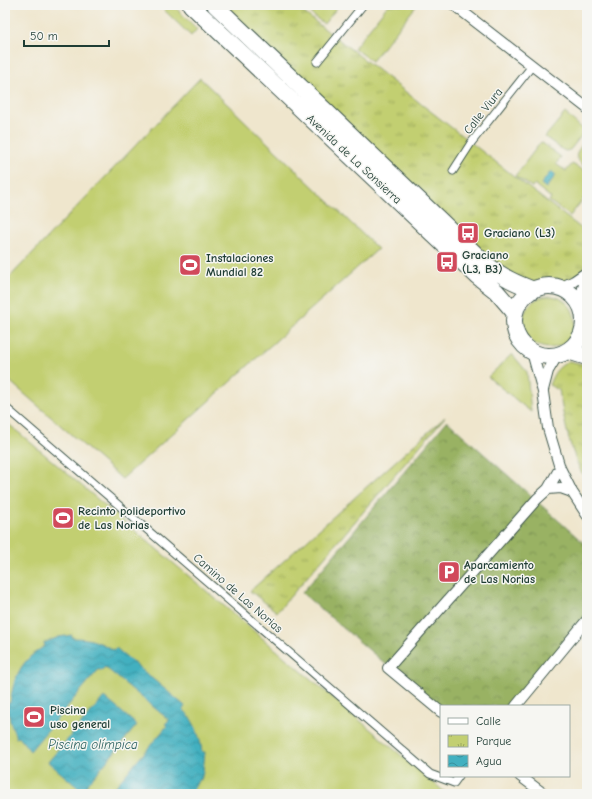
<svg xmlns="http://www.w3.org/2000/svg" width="592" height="799" viewBox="0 0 592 799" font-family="'Comic Neue',sans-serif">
  <defs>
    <pattern id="forest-crowns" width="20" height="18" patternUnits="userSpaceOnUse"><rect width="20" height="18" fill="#99b263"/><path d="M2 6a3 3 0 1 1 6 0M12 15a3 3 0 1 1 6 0" fill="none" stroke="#7c9252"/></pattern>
    <pattern id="park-tufts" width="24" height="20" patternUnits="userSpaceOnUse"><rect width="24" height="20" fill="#c2cf71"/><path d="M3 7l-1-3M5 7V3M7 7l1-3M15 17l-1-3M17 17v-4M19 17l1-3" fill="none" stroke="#9da95e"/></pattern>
    <pattern id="water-waves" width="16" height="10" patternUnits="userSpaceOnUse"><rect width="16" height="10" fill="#42b0c0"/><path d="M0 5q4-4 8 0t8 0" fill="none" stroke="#37909d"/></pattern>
  </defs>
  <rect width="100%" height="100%" fill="#f6f6f2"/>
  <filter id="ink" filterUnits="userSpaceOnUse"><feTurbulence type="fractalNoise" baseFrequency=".025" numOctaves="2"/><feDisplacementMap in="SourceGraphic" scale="8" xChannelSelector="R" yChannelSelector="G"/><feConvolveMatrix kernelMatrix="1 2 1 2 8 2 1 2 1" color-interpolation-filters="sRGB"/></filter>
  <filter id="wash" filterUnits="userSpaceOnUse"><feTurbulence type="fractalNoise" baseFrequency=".012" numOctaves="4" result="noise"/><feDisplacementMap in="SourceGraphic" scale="16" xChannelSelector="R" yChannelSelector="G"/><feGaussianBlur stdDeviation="0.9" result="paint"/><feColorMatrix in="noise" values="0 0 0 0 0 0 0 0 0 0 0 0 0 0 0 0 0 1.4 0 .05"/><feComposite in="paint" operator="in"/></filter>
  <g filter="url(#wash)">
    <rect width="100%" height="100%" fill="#efe6cd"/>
    <!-- forest -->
    <path fill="url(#forest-crowns)" stroke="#5c784c" d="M447,421l140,125v73l-73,87h-73v5l-139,-118z"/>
    <!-- park -->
    <path fill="url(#park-tufts)" stroke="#708652" d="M215,5h79l293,228v39l-27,16 -13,-2 -7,2 -26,-5z
      M587,275v53c-11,-12 -3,-39 0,-53z
      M569,361l18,4v117c-17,-27 -23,-62 -28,-92l-10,-5c5,-13 8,-17 20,-24z
      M445,417l-168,195 -27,-21z"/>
    <!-- garden -->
    <path fill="#c2cf71" stroke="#708652" d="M159,5h14l24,24 -6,7z
      M318,5h21l-15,19 -13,-10z
      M388,5h29l-45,56 -18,-13z
      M200,78l178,171 -256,230 -117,-102v-95z
      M565,113l20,18 -15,19 -4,1 -3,-1 -18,-13z
      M587,139v29c-17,-12 -11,-15 0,-29z
      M541,142l20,15 -5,7 10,7 6,-7 15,8v22l-17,22 -21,-15 2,-3 -16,-13 -3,2 -17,-11z
      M523 322a26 26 0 1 1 52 0a26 26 0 1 1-52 0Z
      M512,354l15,18 4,40 -43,-35z
      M5,421l442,373h-442z"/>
    <!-- water -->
    <path fill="url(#water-waves)" stroke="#30767a" d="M551,171l5,4 -10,13 -5,-4z
      M72,635v3c18,0 26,3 41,12l3,-2 69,58 -2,3c12,12 17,27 19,43h3l-2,20 -2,8 -2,-1 -8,15h-82l58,-68 -2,-2 4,-4 -64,-53 -4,4 -2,-2 -69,82 -11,-14 -3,1 -6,-17 -3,-18h3c4,-27 11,-43 35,-57l-1,-3 15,-6z
      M104,697l33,28 -55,66 -34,-29z"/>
  </g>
  <g filter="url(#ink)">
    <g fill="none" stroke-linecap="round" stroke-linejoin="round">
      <!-- pedestrian casing -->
      <g stroke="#3e564b" stroke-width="9">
        <path id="pedestrian" d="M317,62l46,-57
          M453,171l18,-28 61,-77
          M5,407l425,367 24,9 5,-7"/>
      </g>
      <!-- minor casing -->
      <g stroke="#3e564b" stroke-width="12">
        <path id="minor" d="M454,5l133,103
          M560,288l14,-7 13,-9
          M580,304l3,-16 4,-13
          M532,352l11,40 5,36 12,40 12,24 15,23
          M543,390l5,-19 9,-15
          M548,489l13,-1 11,4
          M516,706l71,-86
          M441,712l-53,-44 149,-169 11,-10 12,-21
          M520,776l24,18"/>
      </g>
      <!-- primary casing -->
      <g stroke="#3e564b" stroke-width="18">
        <path id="primary" d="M191,5l286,271 19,15 19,22
          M215,5l272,260c16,12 28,18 47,25
          M514 321a35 35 0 1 1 70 0a35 35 0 1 1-70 0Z
          M568,351l19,6"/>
      </g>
      <!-- pedestrian -->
      <use href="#pedestrian" stroke="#fff" stroke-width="7"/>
      <!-- minor -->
      <use href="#minor" stroke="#fff" stroke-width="10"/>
      <!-- primary -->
      <use href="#primary" stroke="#fff" stroke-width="16"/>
    </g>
  </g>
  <!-- icons -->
  <defs>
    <g id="bus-square" transform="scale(1.15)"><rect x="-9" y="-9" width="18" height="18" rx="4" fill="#d1495b" stroke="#f6f6f2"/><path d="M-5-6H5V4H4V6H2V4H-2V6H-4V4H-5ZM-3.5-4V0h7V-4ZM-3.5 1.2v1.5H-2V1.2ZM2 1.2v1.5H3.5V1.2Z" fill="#fff"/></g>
    <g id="stadium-square" transform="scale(1.15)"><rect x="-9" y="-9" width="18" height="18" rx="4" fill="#d1495b" stroke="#f6f6f2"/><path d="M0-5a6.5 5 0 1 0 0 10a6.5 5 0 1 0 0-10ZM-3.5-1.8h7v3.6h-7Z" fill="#fff"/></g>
    <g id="parking-square" transform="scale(1.15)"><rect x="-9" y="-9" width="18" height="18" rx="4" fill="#d1495b" stroke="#f6f6f2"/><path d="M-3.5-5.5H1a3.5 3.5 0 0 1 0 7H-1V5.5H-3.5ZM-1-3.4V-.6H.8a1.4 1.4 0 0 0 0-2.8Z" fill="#fff"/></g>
  </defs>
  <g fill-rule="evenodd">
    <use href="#bus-square" x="468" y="233"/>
    <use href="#bus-square" x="447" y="262"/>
    <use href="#stadium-square" x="190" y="265"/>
    <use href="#stadium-square" x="63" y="518"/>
    <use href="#parking-square" x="449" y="572"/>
    <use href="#stadium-square" x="34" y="717"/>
  </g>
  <g text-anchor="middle" stroke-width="3" stroke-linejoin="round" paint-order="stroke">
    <!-- street labels -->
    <g font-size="12" fill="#1f3d34" stroke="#f6f6f2">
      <text transform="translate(483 111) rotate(-52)" y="4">Calle Viura</text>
      <text transform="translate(354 159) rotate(43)" y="4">Avenida de La Sonsierra</text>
      <text transform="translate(238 593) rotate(41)" y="4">Camino de Las Norias</text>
    </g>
    <!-- poi labels -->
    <g font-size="12" font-weight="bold" fill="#1f3d34" stroke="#f6f6f2" text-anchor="start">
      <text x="484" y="237">Graciano (L3)</text>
      <text x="462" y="259">Graciano<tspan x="462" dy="14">(L3, B3)</tspan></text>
      <text x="206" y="262">Instalaciones<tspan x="206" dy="14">Mundial 82</tspan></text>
      <text x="78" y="515">Recinto polideportivo<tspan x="78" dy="14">de Las Norias</tspan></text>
      <text x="464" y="569">Aparcamiento<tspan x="464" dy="14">de Las Norias</tspan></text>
      <text x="50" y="714">Piscina<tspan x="50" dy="14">uso general</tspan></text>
    </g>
    <!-- water labels -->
    <g font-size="13" font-style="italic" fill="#2a605e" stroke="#f6f6f2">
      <text x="93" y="749">Piscina olímpica</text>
    </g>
  </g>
  <!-- margin -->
  <rect width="592" height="799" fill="none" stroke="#f6f6f2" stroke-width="20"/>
  <!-- legend -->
  <rect x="440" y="705" width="130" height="72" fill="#f6f6f2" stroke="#a0aca6"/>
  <rect x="448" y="718" width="20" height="6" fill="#ffffff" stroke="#a0aca6"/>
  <text x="476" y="725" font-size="12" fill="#1f3d34">Calle</text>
  <rect x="448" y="735" width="20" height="12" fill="url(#park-tufts)" stroke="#a0aca6"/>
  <text x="476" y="745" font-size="12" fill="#1f3d34">Parque</text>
  <rect x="448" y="755" width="20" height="12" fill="url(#water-waves)" stroke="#a0aca6"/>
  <text x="476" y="765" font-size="12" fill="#1f3d34">Agua</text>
  <!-- scale -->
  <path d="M24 40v6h85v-6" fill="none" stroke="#1f3d34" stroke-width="2"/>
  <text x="30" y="40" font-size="12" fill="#1f3d34" stroke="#f6f6f2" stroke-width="3" paint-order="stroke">50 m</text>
</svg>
